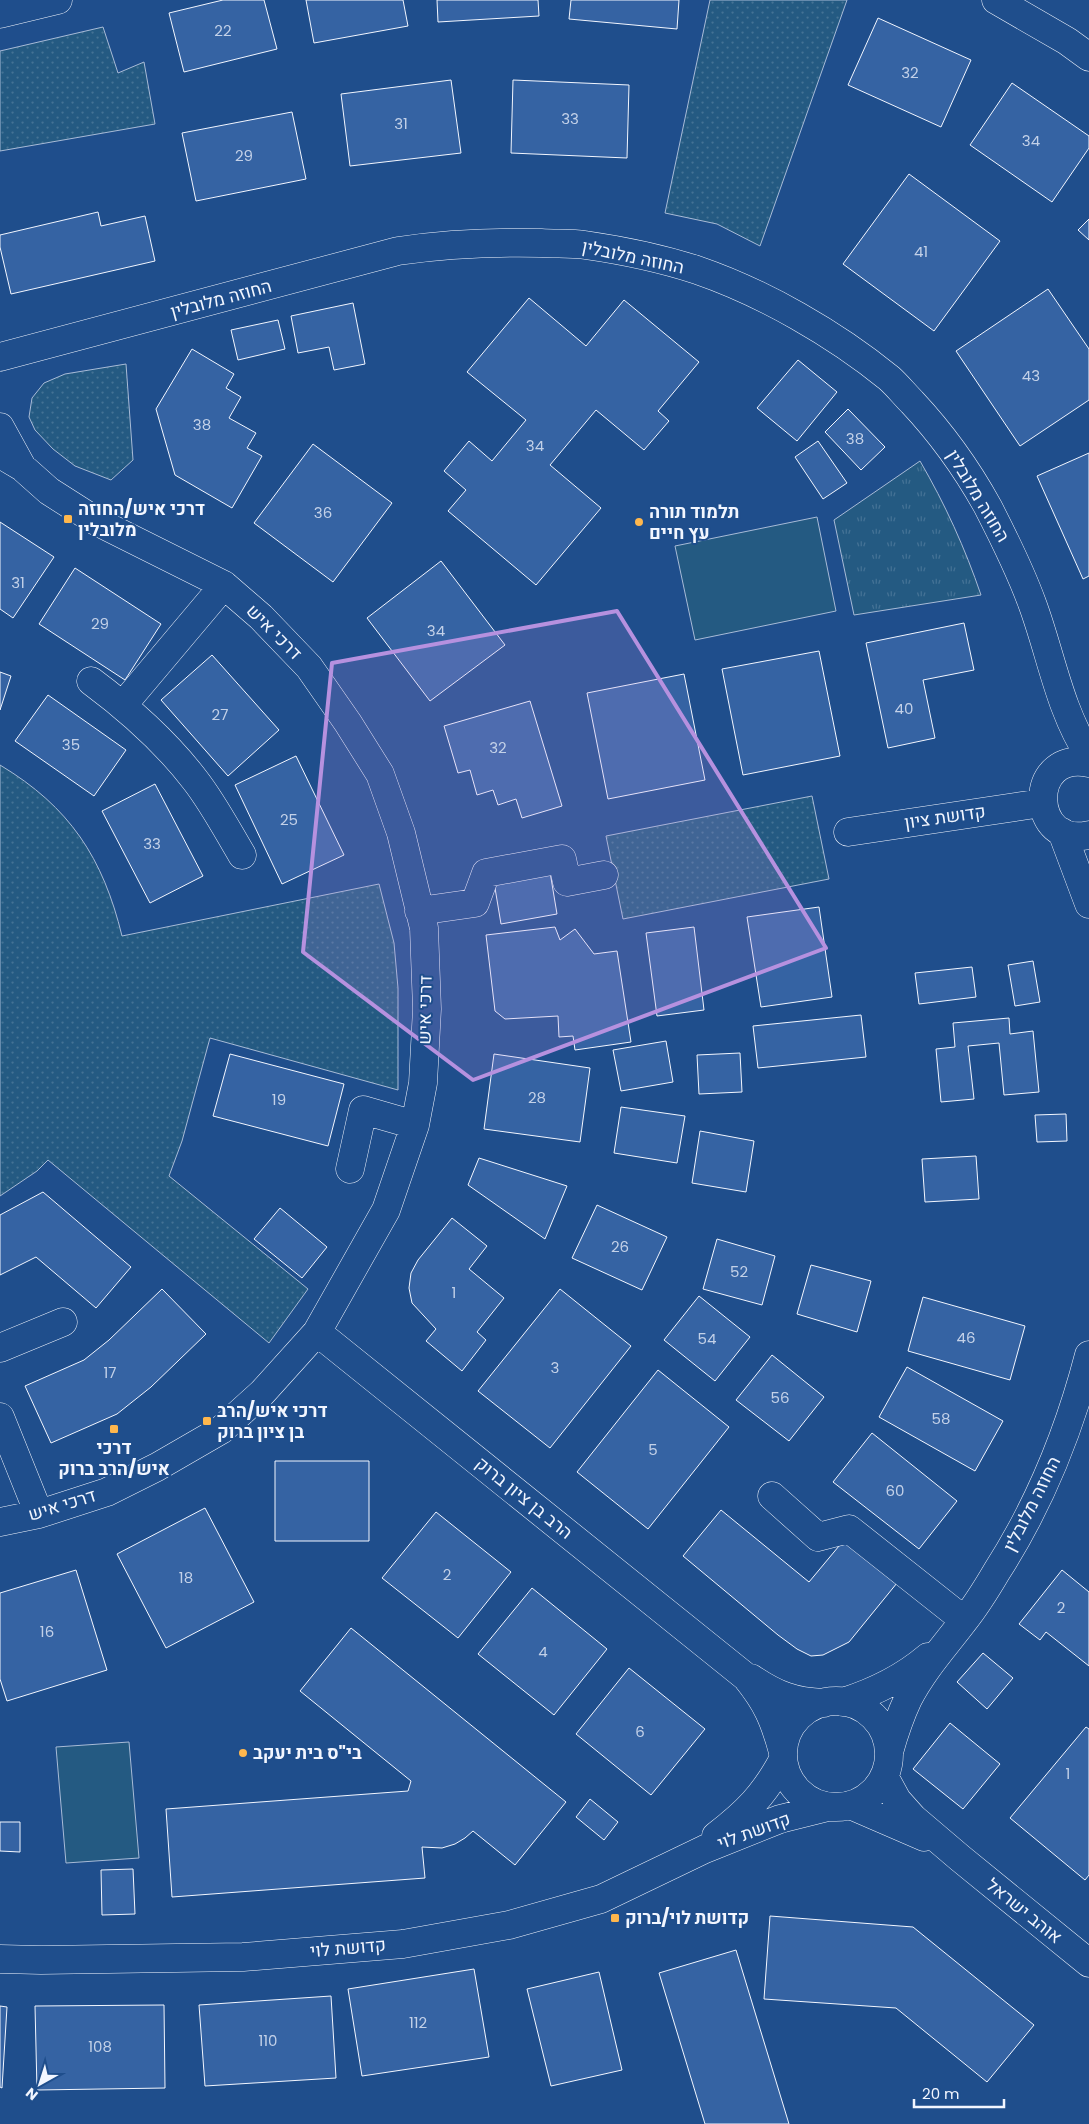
<svg xmlns="http://www.w3.org/2000/svg" width="1089" height="2124" viewBox="0 0 1089 2124" font-family="Poppins,Heebo,sans-serif">
  <defs>
    <pattern id="grass-tufts" width="24" height="20" patternUnits="userSpaceOnUse" patternTransform="scale(1.25)"><rect width="24" height="20" fill="#245a82"/><path d="M3 7l-1-3M5 7V3M7 7l1-3M15 17l-1-3M17 17v-4M19 17l1-3" fill="none" stroke="#447295"/></pattern>
    <pattern id="park-dots" width="8" height="8" patternUnits="userSpaceOnUse" patternTransform="scale(1.25)"><rect width="8" height="8" fill="#245a82"/><path d="M2 2h.1M6 6h.1" fill="none" stroke="#447295" stroke-width="1.8" stroke-linecap="round"/></pattern>
  </defs>
  <rect width="100%" height="100%" fill="#1f4e8c"/>
  <!-- grass -->
  <path fill="url(#grass-tufts)" stroke="#a8bbd7" d="M920,461c25,43 45,87 61,134l-127,20 -20,-95z"/>
  <!-- park -->
  <path fill="url(#park-dots)" stroke="#a8bbd7" d="M710,0h137l-87,246 -43,-22 -52,-11z
    M103,27l15,46 26,-11 11,62 -155,27v-100z
    M126,364l7,96 -22,20 -36,-14 -22,-17 -18,-19 -6,-13 3,-19 12,-15 21,-9z
    M0,765c70,42 103,93 122,171l257,-52 15,59 4,45v102l-188,-52 -28,103 -13,35 139,113 -39,54 -221,-183 -11,11 -37,25z
    M812,796l17,83 -206,40 -17,-83z"/>
  <!-- pitch -->
  <path fill="#245a82" stroke="#a8bbd7" d="M817,517l19,94 -141,29 -20,-94z
    M129,1742l10,116 -73,5 -10,-116z"/>
  <!-- building -->
  <path fill="#3563a3" stroke="#f2f6ff" d="M223,0h41l13,49 -93,23 -15,-59z
    M306,0h97l5,26 -94,17z
    M437,0h101l1,16 -101,6z
    M571,0h108l-2,29 -108,-10z
    M878,18l93,42 -30,67 -93,-42z
    M451,80l10,73 -111,13 -9,-72z
    M513,80l116,5 -2,73 -116,-5z
    M1012,83l77,53v12l-37,54 -82,-57z
    M292,112l14,67 -110,22 -14,-68z
    M909,174l91,67 -66,90 -91,-67z
    M98,212l3,14 44,-10 10,45 -144,33 -11,-47v-12z
    M1089,219v21l-11,-10z
    M1048,289l41,60v51l-69,46 -64,-95z
    M529,298l57,48 38,-46 75,62 -41,49 11,10 -25,29 -48,-40 -46,55 51,43 -65,77 -88,-74 18,-21 -22,-19 25,-30 23,20 34,-41 -59,-48z
    M353,303l12,61 -31,6 -5,-23 -31,6 -7,-37z
    M278,320l7,29 -47,11 -7,-30z
    M192,349l42,25 -8,14 15,9 -12,21 27,15 -9,15 15,8 -30,52 -57,-33 -19,-66z
    M798,360l39,32 -40,49 -40,-33z
    M848,409l37,38 -24,23 -36,-38z
    M818,441l29,42 -24,16 -28,-42z
    M313,444l79,59 -59,79 -79,-59z
    M1089,453v123l-6,3 -46,-103z
    M0,522l54,35 -41,61 -13,-9z
    M441,561l64,84 -75,56 -63,-83z
    M75,568l86,56 -36,56 -86,-56z
    M964,623l10,47 -51,10 12,58 -47,10 -22,-105z
    M819,651l21,105 -97,19 -21,-106z
    M212,655l67,75 -51,46 -67,-76z
    M0,672l11,4 -11,34z
    M684,674l21,106 -97,19 -21,-106z
    M48,695l78,55 -32,46 -79,-55z
    M530,701l32,105 -40,12 -6,-19 -18,6 -5,-15 -16,5 -7,-25 -12,3 -14,-47z
    M296,756l48,99 -62,29 -47,-99z
    M155,784l48,92 -53,27 -48,-92z
    M550,872l7,42 -56,10 -7,-42z
    M819,907l13,90 -71,10 -14,-90z
    M555,927l5,13 15,-11 19,25 23,-3 14,91 -56,8 -2,-14 -14,1 -1,-21 -53,3 -10,-8 -9,-76z
    M694,927l10,83 -47,6 -11,-83z
    M1033,961l7,41 -25,4 -7,-41z
    M972,967l4,30 -57,7 -4,-31z
    M861,1015l5,42 -108,11 -5,-42z
    M1009,1018l1,16 23,-3 6,61 -35,3 -5,-52 -31,3 6,53 -33,3 -5,-53 19,-2 -2,-24z
    M666,1041l7,41 -52,9 -8,-41z
    M740,1053l2,39 -43,2 -2,-39z
    M230,1054l114,30 -16,62 -115,-30z
    M494,1054l96,14 -10,74 -96,-13z
    M621,1107l64,9 -8,47 -63,-10z
    M1066,1114l1,27 -30,1 -2,-27z
    M700,1131l54,10 -8,51 -54,-9z
    M976,1156l3,43 -54,3 -3,-43z
    M479,1158l88,28 -22,53 -77,-54z
    M43,1192l88,75 -35,41 -60,-51 -36,18v-60z
    M597,1205l70,32 -25,53 -70,-32z
    M280,1208l47,39 -25,31 -48,-39z
    M452,1218l35,28 -18,23 35,29 -27,34 9,8 -24,31 -36,-30 10,-12 -24,-26 -3,-15 2,-15 7,-13z
    M717,1239l58,17 -13,49 -59,-16z
    M811,1265l60,16 -14,51 -60,-18z
    M162,1289l44,45 -55,53 -34,27 -66,29 -26,-57 59,-26 25,-20z
    M560,1289l71,57 -81,102 -72,-57z
    M699,1296l51,41 -35,44 -51,-41z
    M923,1297l102,29 -15,54 -102,-29z
    M772,1355l52,42 -35,44 -53,-41z
    M907,1367l96,54 -28,50 -96,-54z
    M658,1370l71,57 -81,102 -71,-57z
    M872,1433l85,68 -38,48 -86,-67z
    M275,1461h94v80h-94z
    M205,1508l49,94 -88,46 -49,-94z
    M721,1510l88,72 35,-42 53,43 -48,59 -26,13 -12,1 -14,-7 -19,-14 -95,-79z
    M436,1512l75,60 -53,66 -76,-60z
    M76,1570l31,100 -100,31 -7,-22v-86z
    M1062,1570l27,22v74l-43,-34 -6,8 -21,-16z
    M532,1588l75,61 -53,66 -76,-61z
    M351,1628l215,174 -51,63 -42,-34 -8,7 -10,6 -13,4 -20,-1 3,31 -253,19 -6,-88 242,-18 3,-10 -111,-90z
    M983,1653l30,25 -26,31 -30,-27z
    M629,1668l76,61 -54,66 -75,-61z
    M950,1723l50,41 -37,45 -50,-40z
    M1086,1727l3,2v146l-4,5 -75,-62z
    M590,1799l28,23 -14,18 -28,-23z
    M0,1822h20v30l-20,-1z
    M133,1869l2,45 -33,1 -1,-45z
    M770,1916l143,11 121,98 -47,57 -91,-74 -132,-9z
    M736,1950l53,174h-84l-46,-151z
    M474,1969l15,88 -127,19 -14,-87z
    M599,1972l23,98 -71,16 -24,-97z
    M331,1996l5,82 -131,8 -6,-81z
    M164,2005l1,83 -128,2 -2,-84z
    M0,2006l7,1 -5,81 -2,-1z"/>
  <g fill="none" stroke-linecap="round" stroke-linejoin="round">
    <!-- minor casing -->
    <g stroke="#f2f6ff" stroke-width="29">
      <path id="minor" d="M996,0l71,41 22,16
        M0,14l58,-14
        M0,357l398,-106c48,-7 95,-9 143,-8 15,1 30,0 44,2 35,5 78,14 112,25 67,23 138,64 192,108 8,7 15,16 23,24 30,32 55,67 76,105 16,31 32,63 44,96 19,51 27,106 57,152
        M0,427l22,40
        M0,454l22,13 27,24 47,30 128,64 37,32 48,50 39,56 32,51 21,59 23,95 3,81 -4,74 -8,42 -29,85 -69,122 -55,61 -41,37 -64,37 -50,25 -68,22 -39,8
        M91,681c39,29 75,61 104,99 18,23 32,50 47,75
        M123,705l101,-120
        M1089,763c-63,-13 -59,86 0,72
        M848,832l194,-29
        M1062,832l27,72
        M419,911l56,-8 11,-30 76,-14 5,23 37,-7
        M350,1169l13,-59 52,15
        M317,1332l429,345c21,26 28,42 37,75
        M0,1348l63,-26
        M0,1417l39,97
        M772,1496l46,41 31,-8 115,91
        M751,1678c25,17 43,24 73,25
        M783 1754a53 53 0 1 1 106 0a53 53 0 1 1-106 0Z
        M843,1702c32,-10 59,-23 85,-45
        M889,1752c5,-18 11,-36 19,-53 15,-29 36,-52 55,-77 13,-16 24,-34 34,-51 43,-67 72,-139 92,-216
        M884,1776l13,24 16,18 47,40 129,105
        M850,1805l74,32
        M716,1836c31,-24 48,-41 67,-76
        M0,1959l41,1 202,-3 160,-13 106,-19 92,-26 104,-50 75,-30 48,-12"/>
    </g>
    <!-- minor -->
    <use href="#minor" stroke="#1f4e8c" stroke-width="28"/>
  </g>
  <!-- marked area -->
  <path fill="#b691df" fill-opacity="0.2" stroke="#b691df" stroke-width="4" stroke-linejoin="round" d="M617,611l209,337 -353,132 -170,-128 29,-289z"/>
  <!-- markers -->
  <g fill="#ffb74d" stroke="#1f4e8c" stroke-width="2">
    <rect x="63" y="514" width="10" height="10" rx="2.5"/>
    <circle cx="639" cy="522" r="5"/>
    <rect x="202" y="1416" width="10" height="10" rx="2.5"/>
    <rect x="109" y="1424" width="10" height="10" rx="2.5"/>
    <circle cx="243" cy="1753" r="5"/>
    <rect x="610" y="1913" width="10" height="10" rx="2.5"/>
  </g>
  <g text-anchor="middle" stroke-width="4" stroke-linejoin="round" paint-order="stroke">
    <!-- number labels -->
    <g font-size="15" fill="#c3d1e8">
      <text x="223" y="36">22</text>
      <text x="910" y="78">32</text>
      <text x="570" y="124">33</text>
      <text x="401" y="129">31</text>
      <text x="1031" y="146">34</text>
      <text x="244" y="161">29</text>
      <text x="921" y="257">41</text>
      <text x="1031" y="381">43</text>
      <text x="202" y="430">38</text>
      <text x="855" y="444">38</text>
      <text x="535" y="451">34</text>
      <text x="323" y="518">36</text>
      <text x="18" y="588">31</text>
      <text x="100" y="629">29</text>
      <text x="436" y="636">34</text>
      <text x="904" y="714">40</text>
      <text x="220" y="720">27</text>
      <text x="71" y="750">35</text>
      <text x="498" y="753">32</text>
      <text x="289" y="825">25</text>
      <text x="152" y="849">33</text>
      <text x="537" y="1103">28</text>
      <text x="279" y="1105">19</text>
      <text x="620" y="1252">26</text>
      <text x="739" y="1277">52</text>
      <text x="454" y="1298">1</text>
      <text x="966" y="1343">46</text>
      <text x="707" y="1344">54</text>
      <text x="555" y="1373">3</text>
      <text x="110" y="1378">17</text>
      <text x="780" y="1403">56</text>
      <text x="941" y="1424">58</text>
      <text x="653" y="1455">5</text>
      <text x="895" y="1496">60</text>
      <text x="447" y="1580">2</text>
      <text x="186" y="1583">18</text>
      <text x="1061" y="1613">2</text>
      <text x="47" y="1637">16</text>
      <text x="543" y="1657">4</text>
      <text x="640" y="1737">6</text>
      <text x="1068" y="1779">1</text>
      <text x="418" y="2028">112</text>
      <text x="268" y="2046">110</text>
      <text x="100" y="2052">108</text>
    </g>
    <!-- street labels -->
    <g font-size="18" fill="#f2f6ff" stroke="#1f4e8c">
      <text transform="translate(633 257) rotate(12)" y="6">החוזה מלובלין</text>
      <text transform="translate(221 299) rotate(-15)" y="6">החוזה מלובלין</text>
      <text transform="translate(978 496) rotate(59)" y="6">החוזה מלובלין</text>
      <text transform="translate(274 632) rotate(45)" y="6">דרכי איש</text>
      <text transform="translate(945 817) rotate(-8)" y="6">קדושת ציון</text>
      <text transform="translate(425 1010) rotate(-89)" y="6">דרכי איש</text>
      <text transform="translate(524 1498) rotate(39)" y="6">הרב בן ציון ברוק</text>
      <text transform="translate(1032 1504) rotate(-63)" y="6">החוזה מלובלין</text>
      <text transform="translate(62 1505) rotate(-17)" y="6">דרכי איש</text>
      <text transform="translate(754 1831) rotate(-20)" y="6">קדושת לוי</text>
      <text transform="translate(1024 1911) rotate(39)" y="6">אוהב ישראל</text>
      <text transform="translate(348 1948) rotate(-5)" y="6">קדושת לוי</text>
    </g>
    <!-- poi labels -->
    <g font-size="18" font-weight="bold" fill="#f2f6ff" stroke="#1f4e8c" text-anchor="start">
      <text x="78" y="515">דרכי איש/החוזה<tspan x="78" dy="21">מלובלין</tspan></text>
      <text x="649" y="518">תלמוד תורה<tspan x="649" dy="21">עץ חיים</tspan></text>
      <text x="217" y="1417">דרכי איש/הרב<tspan x="217" dy="21">בן ציון ברוק</tspan></text>
      <text x="114" y="1454" text-anchor="middle">דרכי<tspan x="114" dy="21">איש/הרב ברוק</tspan></text>
      <text x="253" y="1759">בי"ס בית יעקב</text>
      <text x="625" y="1924">קדושת לוי/ברוק</text>
    </g>
  </g>
  <!-- north arrow -->
  <g transform="translate(40 2084) rotate(219)" stroke="#1f4e8c" stroke-width="4" paint-order="stroke">
  <path d="M0-4L9 19L0 12L-9 19Z" fill="#f2f6ff"/>
  <text y="-8" font-size="14" font-weight="bold" text-anchor="middle" fill="#f2f6ff">N</text>
  </g>
  <!-- scale -->
  <path d="M914 2099v8h90v-8" fill="none" stroke="#f2f6ff" stroke-width="2.5"/>
  <text x="922" y="2099" font-size="15" fill="#f2f6ff" stroke="#1f4e8c" stroke-width="4" paint-order="stroke">20 m</text>
</svg>
